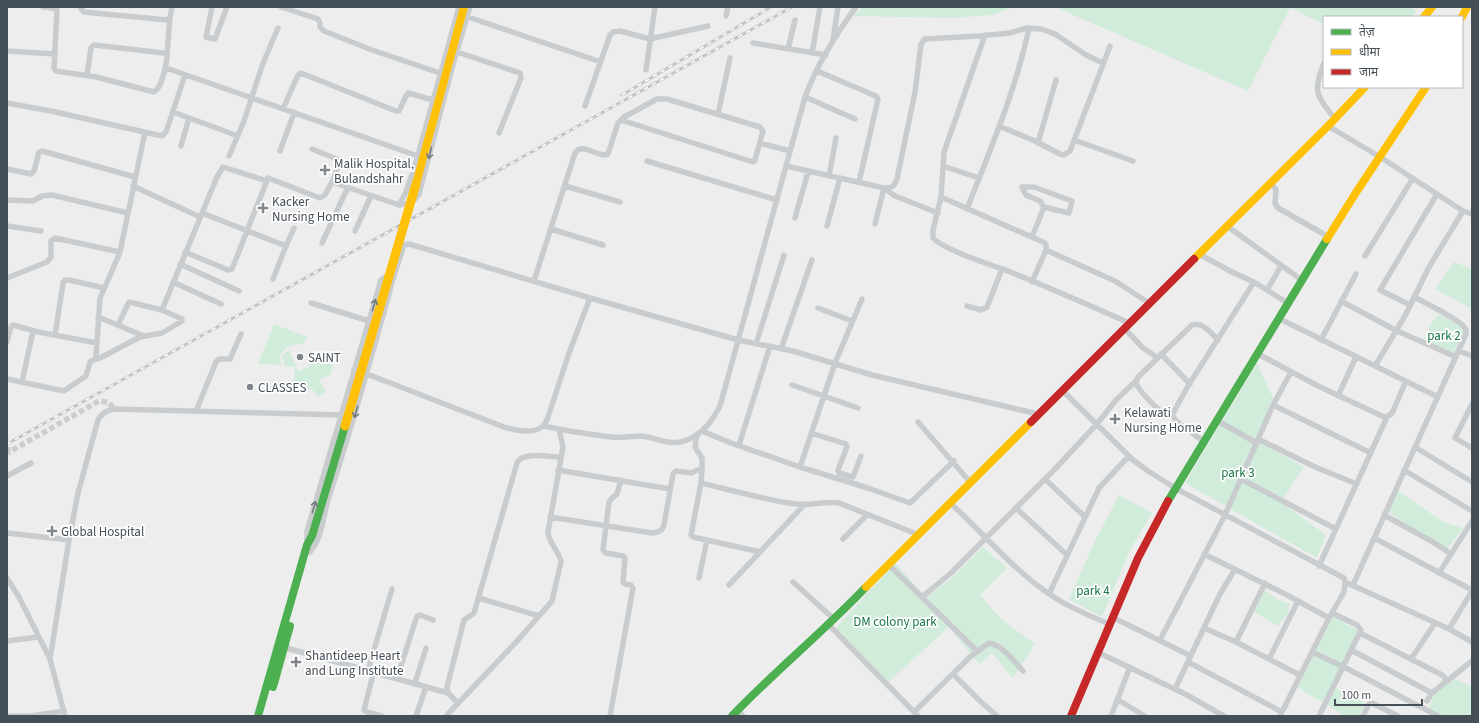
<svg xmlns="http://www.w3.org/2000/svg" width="1479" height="723" viewBox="0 0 1479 723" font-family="'Source Sans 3','Noto Sans Devanagari',sans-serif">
  <rect width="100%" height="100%" fill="#eeeded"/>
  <!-- green -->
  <path fill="#d1ecdb" d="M863,7h150l-20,8 -41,3 -99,-2z
    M1055,7h356l5,4 -4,6h-88v7l-34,-16 -42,83z
    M1454,262l18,7v40l-37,-20z
    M1439,314l27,15 -15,29 -26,-18 5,-15z
    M274,324l33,13 -3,6 -17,4 -7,8 1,10 -23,-1z
    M289,350l9,21 12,-4 -1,-11 24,9 -3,10 -11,5 7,12 -8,5 -6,-8h-16l-6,-9h4l1,-13 -10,-1 -3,-10z
    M1257,363l17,37 -15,42 45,25 -23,35 45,33 -9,23 -132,-75z
    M1397,490l46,32 20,6 -16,21 -34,-20 -27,-19z
    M1119,495l33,18 -23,39 -27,65 -33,-18 25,-56z
    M983,547l24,21 -27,27 21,24 34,25 -22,34 -21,-25 -13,11 -30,-37 -64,58 -52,-54 62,-68 31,34 28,-21z
    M1265,590l12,9 13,5 -3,11 -9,11 -24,-14z
    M1333,616l26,15 -27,55 34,18 -7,12h-14l-48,-29z
    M1444,675l28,11v30h-34l-10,-7z"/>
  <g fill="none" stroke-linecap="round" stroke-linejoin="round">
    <!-- street-tunnel -->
    <path stroke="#cccdcf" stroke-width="5.5" stroke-dasharray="5.5 3" stroke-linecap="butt" d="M7,448l2,4 90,-51 9,1 6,7"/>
    <!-- street -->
    <path stroke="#c9ccce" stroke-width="5.5" d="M43,7l9,1 5,2 -3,58 2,3 40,6 58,15c8,-4 13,-29 13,-38l-3,-1 -70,-8 -3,3 -4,27
      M81,7v2l3,3 83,8 3,-3 2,-10
      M212,7l-6,30 9,2 12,-32
      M281,7l37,12 2,4v4l4,4 48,19 68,23
      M726,16l2,-9
      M468,17l133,45
      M985,35l-41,117 -3,45 -8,33v8c11,12 58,27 75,33 41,17 81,34 121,52
      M833,40l5,-33
      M753,43l73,12
      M788,49l7,-29
      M7,51l48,3
      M457,52l63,21 1,5 -22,55
      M812,53l8,-46
      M167,54l3,-37
      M1324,63c-12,29 -7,33 11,56
      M166,68l252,88
      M646,70l9,-63
      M817,71l59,25 2,3 -19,83
      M805,97l50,22
      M7,103l44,8 111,25 4,-4 19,-57
      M585,106l25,-71 3,-3 7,-1 30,8 58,-13
      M283,109l15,-34 3,-2 95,38h3l7,-15 2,-3 25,7
      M173,112l65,24
      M718,114l12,-56
      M999,126l36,15 25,13 4,1 6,-4 40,-105
      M1328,126l52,31 83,54 9,3
      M145,132l-25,120 -8,19 -12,27 -4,58 2,3 42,-22 22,-4 20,-12v-2l-20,-9 55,-133 6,-10 44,14
      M1074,140l59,21
      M760,143l30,8
      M1038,143l18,-63
      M181,146l8,-28
      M312,149l27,11v4l-7,18
      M280,151l14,-38
      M229,156l15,-35 19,-58 15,-35
      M647,161l130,39
      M786,166l98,22c8,0 10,-1 13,-9l18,-87 6,-48 4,-5 54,-3 31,-3 17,-5 14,1 14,5 31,21 17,8
      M943,166l36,12
      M7,169l24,5 3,-3 5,-19 3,-1 93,26
      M829,176l7,-38
      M1271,183l5,7 -1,13 3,5 51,29
      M133,186l67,31
      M565,186l55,16
      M1022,187h12l38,14 -3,12 -25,-6
      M1022,187l4,8 14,6 4,6 -12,30
      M941,197l102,45 3,2v6l-14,32
      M7,200l26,1 9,-5 10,-1 76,18
      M399,205l7,-13 9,-26 44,-159
      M967,209c23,-59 49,-119 62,-181
      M202,213l84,33 8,-18
      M795,218l13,-46
      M875,224l9,-36 11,8 43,17
      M7,226l34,5
      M827,226l13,-48
      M1227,226l76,55
      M551,229l52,16
      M355,231l16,-35
      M322,243l26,-56
      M1046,250l69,31 34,22
      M185,252l43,18 4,-1 36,-91 52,20 5,-3 7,-13 67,23c9,-1 15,-3 20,-11l33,-126 18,-61
      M1199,254l33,18 22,10 35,22
      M1365,256l48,-78
      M180,264l59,27
      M7,278l40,-16 4,-5v-16l4,-3 65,14
      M273,279l13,-33
      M534,281l41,-128c8,-12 23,6 33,1l10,-31 6,-6 33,-18h10l93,28 3,4 -8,29 -2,2 -132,-42
      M173,282l48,22
      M392,282l11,-34 1,-3 5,-1 181,54
      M1267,290l14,-24
      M1341,301l54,29 61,27
      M311,303l58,18
      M1410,305l-30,-15 57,-96
      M967,306l14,4 6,-3 15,-38
      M818,308l34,13
      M98,317l46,19
      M1280,319l158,78
      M118,325l11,-23 33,8
      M1124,328l19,20 15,10
      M55,335l8,-52 2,-3h4l35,8
      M1321,340l35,-66
      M7,342l4,-15 2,-2 25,7 59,11
      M756,344l28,-89
      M781,349l31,-89
      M1459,351l13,5
      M1161,354l29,30
      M1258,354l60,32 66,31 6,-2 3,-4 13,-30
      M1375,366l31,-52 23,-47 34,-56
      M354,369l150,58c11,3 29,8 39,-1 2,-2 4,-6 5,-9l21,-64 21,-55 148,42 55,11 79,24 166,39
      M7,379l57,12 22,-15 4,-14 7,-4
      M22,382l11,-51
      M792,385l66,23
      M1062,390l71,70 15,11 27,17 169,90 1,4 -1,10 -15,26 -49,98
      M1338,396l18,-39
      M1472,404l-17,34 17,10
      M1273,405l98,48
      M196,411l20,-49 3,-3h11l11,-25
      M1172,415c-2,0 -4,0 -6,-1 -7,-2 -28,-24 -30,-31l2,-6 54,-52c10,-4 19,8 26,15
      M1216,420l41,23
      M918,422l52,60
      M544,426c22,5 44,8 67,11 10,1 20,-1 31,-1 15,2 29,11 45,4 16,-6 25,-19 33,-34l85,-309c12,-32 31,-63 51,-90
      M702,431l29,12 69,24 35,-104 27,-64
      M811,433l35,11 1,3 -9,23 1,3 14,4 8,-21
      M697,434l-2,13 7,11v12l-1,13 -10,52 2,2 67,15
      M1258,439l57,28 42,17
      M1203,441l-27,-20 -4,-6 16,-29 66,-104
      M739,445l31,-99
      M1415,447l57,35
      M800,467l68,21 42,15 44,-42
      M558,470l112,19
      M1404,470l68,41
      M7,476l24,-13
      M1045,479l40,38
      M1241,479l95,50
      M701,483c30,7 64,17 94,21 15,2 29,-3 44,-1l80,32
      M950,503c36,32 66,71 107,96 16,10 35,18 52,25
      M1016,508l51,47
      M1384,515l49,27 18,12
      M550,517l102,16c6,-1 10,-1 12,-8l9,-51 3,-3 16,2 5,-3h5
      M7,533l62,7
      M1374,538l98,52
      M843,539l24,-24
      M307,543v-12l74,-251 4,-3 6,2 1,3 -4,16c-19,68 -38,135 -60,202 -5,17 -6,39 -18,52
      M1204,554l83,41 42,23
      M888,564l89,87
      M1319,566l68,-149
      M1439,573l33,-52
      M7,578l12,19 31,62 15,57
      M699,578l8,-38
      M793,582l41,37
      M1345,582l104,47 23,13
      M729,585l76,-81
      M1353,585l113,-251c0,-3 1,-3 -1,-6 -5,-8 -41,-26 -51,-31
      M1049,594l50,-106 30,-32
      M922,597l29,-24 103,-103 43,-46 19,-24 21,-20
      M479,598l60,18
      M1112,617l79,39
      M829,625l89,91
      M1204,628l32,14 64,33
      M1449,629l23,-38
      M1360,633l82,42 6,6
      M1160,640l65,-125 48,-110 18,-33
      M7,641l31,-4
      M1236,642l29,-59
      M283,647l165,46
      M1351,650l81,43
      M1097,652l88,42 39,22
      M1312,652l32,15 94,49
      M50,659l19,-119 9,-47 20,-73c4,-7 8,-9 16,-11l228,6
      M1269,659l29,-58
      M1411,659l24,-36
      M1188,662l94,50
      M368,670l24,-81
      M374,671l-10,39 3,2 15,4
      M953,674l27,27 17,15
      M397,678l20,-62 3,-1 13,5
      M415,683l11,-35
      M1175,689l45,-95 15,-25
      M1118,700l27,16
      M1427,701l5,-8 40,-32
      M458,703l-10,-10 -1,-6 17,-67 10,-7 43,-150c5,-12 33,-6 44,-6
      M738,710l5,6
      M914,712l57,-56 18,-13c13,2 25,18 34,28
      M7,716h23
      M31,716l33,-5
      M416,716l10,-29
      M446,716l72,-76 34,-39 9,-39c-2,-11 -12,-18 -13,-30l15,-85 -4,-18
      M610,716l23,-128 -2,-3 -6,-1 -2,-2 2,-24 -2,-2 -17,-3 -3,-3 6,-48 3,-4 5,-4 4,-14
      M1111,716l19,-49
      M1319,716l42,-86 -4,-5 -25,-12
      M1363,716l6,-12 3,-1 26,13"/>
    <!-- fast -->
    <path stroke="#4caf50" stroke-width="8" d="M1168,501l159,-262
      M273,687l17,-61
      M258,716l49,-171 5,-9 33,-110
      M732,716c43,-45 91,-84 134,-129"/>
    <!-- slow -->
    <path stroke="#ffc107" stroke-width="8" d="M1424,17l8,-10
      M1462,17l5,-10
      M416,184l48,-177
      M1327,239l30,-48 69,-104
      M1194,259l134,-133 37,-39
      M866,587l165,-165"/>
    <!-- jam -->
    <path stroke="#c62828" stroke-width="8" d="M1031,422l163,-163
      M1071,716l67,-158 30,-57"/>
    <!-- rail casing -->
    <g stroke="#c3c5c7" stroke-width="3">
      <path id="rail" d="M622,95l149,-88
        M7,444l785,-437"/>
    </g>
    <!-- rail -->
    <use href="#rail" stroke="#fff" stroke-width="1.5" stroke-dasharray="4.5" stroke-linecap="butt"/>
    <!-- slow-bridge -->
    <path stroke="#ffc107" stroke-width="9" d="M345,426l71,-242"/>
  </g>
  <!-- one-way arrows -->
  <defs><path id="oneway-shaft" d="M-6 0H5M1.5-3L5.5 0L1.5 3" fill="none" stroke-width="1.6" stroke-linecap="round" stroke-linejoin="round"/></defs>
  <g stroke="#737b81">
    <use href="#oneway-shaft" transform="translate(430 153) rotate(104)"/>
    <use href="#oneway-shaft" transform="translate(374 305) rotate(-74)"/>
    <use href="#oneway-shaft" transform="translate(356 412) rotate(106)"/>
    <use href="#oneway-shaft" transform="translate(314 507) rotate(-73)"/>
  </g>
  <!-- markers -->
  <g fill="#80868c" stroke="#fff" stroke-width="1.5">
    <path d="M323 164h4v4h4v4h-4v4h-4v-4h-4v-4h4z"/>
    <path d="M261 202h4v4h4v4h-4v4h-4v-4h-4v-4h4z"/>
    <circle cx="300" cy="357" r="4"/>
    <circle cx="250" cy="387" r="4"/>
    <path d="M1113 413h4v4h4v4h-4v4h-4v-4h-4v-4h4z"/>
    <path d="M50 525h4v4h4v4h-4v4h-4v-4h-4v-4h4z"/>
    <path d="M294 656h4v4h4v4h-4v4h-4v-4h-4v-4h4z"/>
  </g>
  <g text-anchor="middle" stroke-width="3.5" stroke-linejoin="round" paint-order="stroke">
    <!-- poi labels -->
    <g font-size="13" fill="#454f58" stroke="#fff" text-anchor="start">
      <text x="334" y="168">Malik Hospital,<tspan x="334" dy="15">Bulandshahr</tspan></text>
      <text x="272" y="206">Kacker<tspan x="272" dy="15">Nursing Home</tspan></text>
      <text x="308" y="362">SAINT</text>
      <text x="258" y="392">CLASSES</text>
      <text x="1124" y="417">Kelawati<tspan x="1124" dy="15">Nursing Home</tspan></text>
      <text x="61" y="536">Global Hospital</text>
      <text x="305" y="660">Shantideep Heart<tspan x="305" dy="15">and Lung Institute</tspan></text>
    </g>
    <!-- park labels -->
    <g font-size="13" fill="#197646" stroke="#fff">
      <text x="1444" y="340">park 2</text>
      <text x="1238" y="477">park 3</text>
      <text x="1093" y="595">park 4</text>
      <text x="895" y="626">DM colony park</text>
    </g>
  </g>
  <!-- border -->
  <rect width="1479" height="723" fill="none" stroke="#454f58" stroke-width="16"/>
  <!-- legend -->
  <rect x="1323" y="16" width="140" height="72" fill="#ffffff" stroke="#b5b9bc"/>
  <rect x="1331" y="29" width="20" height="6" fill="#4caf50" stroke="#b5b9bc"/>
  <text x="1359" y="36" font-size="12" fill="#454f58">तेज़</text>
  <rect x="1331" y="49" width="20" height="6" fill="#ffc107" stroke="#b5b9bc"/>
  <text x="1359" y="56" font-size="12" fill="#454f58">धीमा</text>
  <rect x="1331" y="69" width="20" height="6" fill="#c62828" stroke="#b5b9bc"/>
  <text x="1359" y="76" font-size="12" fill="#454f58">जाम</text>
  <!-- scale -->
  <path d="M1335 699v6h87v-6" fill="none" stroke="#454f58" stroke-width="2"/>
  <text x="1341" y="699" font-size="12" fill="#454f58" stroke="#ffffff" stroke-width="3" paint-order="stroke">100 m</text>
</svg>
